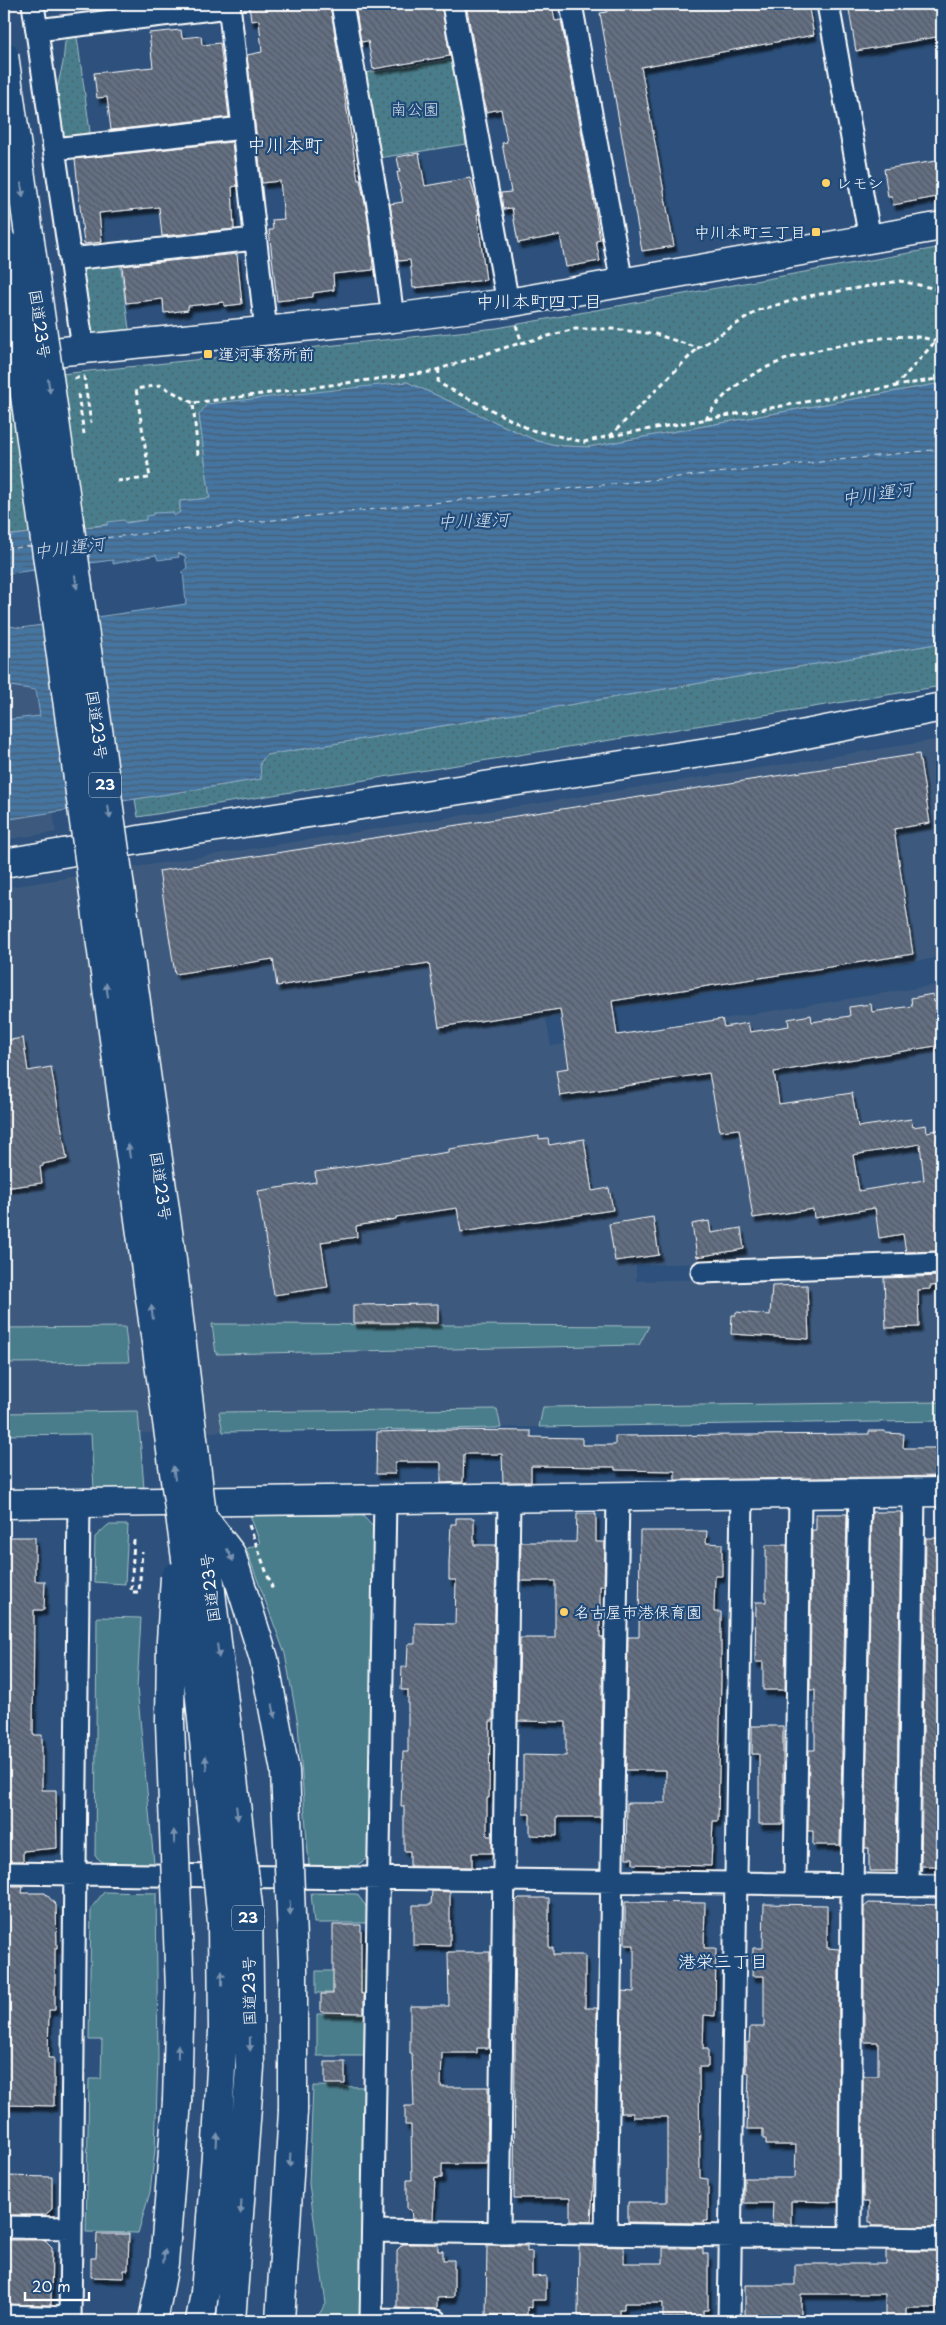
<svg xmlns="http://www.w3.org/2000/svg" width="946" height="2325" viewBox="0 0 946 2325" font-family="'Playpen Sans','Klee One',sans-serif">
  <defs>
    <pattern id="park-dots" width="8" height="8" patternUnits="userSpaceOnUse" patternTransform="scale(1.25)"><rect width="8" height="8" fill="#497d8b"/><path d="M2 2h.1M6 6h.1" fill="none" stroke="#4a646c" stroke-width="1.8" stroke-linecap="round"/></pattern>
    <pattern id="water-rules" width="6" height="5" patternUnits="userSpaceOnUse" patternTransform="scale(1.25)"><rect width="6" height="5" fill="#4475a1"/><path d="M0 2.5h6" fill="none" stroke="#485e72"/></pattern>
    <pattern id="building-back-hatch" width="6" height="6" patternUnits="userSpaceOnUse" patternTransform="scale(1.25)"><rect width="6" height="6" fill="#636f83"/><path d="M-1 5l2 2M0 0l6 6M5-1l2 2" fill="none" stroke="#555a62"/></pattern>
    <filter id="shadow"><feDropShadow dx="3" dy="5.5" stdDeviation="1" flood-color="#0009"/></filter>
  </defs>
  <rect width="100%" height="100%" fill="#2d517c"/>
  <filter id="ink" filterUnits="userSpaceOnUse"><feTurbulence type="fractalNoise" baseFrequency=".02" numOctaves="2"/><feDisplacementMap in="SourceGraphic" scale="10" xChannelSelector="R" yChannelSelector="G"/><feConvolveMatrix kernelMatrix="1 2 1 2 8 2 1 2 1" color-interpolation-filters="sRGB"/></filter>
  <g filter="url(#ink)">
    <!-- built -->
    <path fill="#3d5a7e" d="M4,685l32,5 20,142 -52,8z
      M942,739v218l-396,62 5,27 391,-62v272l-306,9v16l306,-8v148l-938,14v-547z"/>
    <!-- green -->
    <path fill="#497d8b" stroke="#a4bec5" d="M212,1324h48l389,2 -10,19 -423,9z
      M125,1327l4,35 -125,1v-35z
      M942,1402v19l-403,6 4,-20z
      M497,1409l4,19 -278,4 -4,-20z
      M138,1411l6,77 -50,1 -3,-55 -87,1v-22z
      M250,1515l113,1 11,12 -5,329 -13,9h-47l-11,-142 -13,-70 -39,-105 14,-6z
      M108,1525h20l-3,59 -31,-2 1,-45z
      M97,1617l44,1 -4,70 17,175 -49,1 -10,-8z
      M104,1892l52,1 2,165 -3,92 -5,42 -12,41 -52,-1 3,-153h12l1,-39h-13l2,-132z
      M311,1893l46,1 11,15v14h-54z
      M316,1971h51v22h-51z
      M317,2014h49v42h-49z
      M313,2086l53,1 -4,234h-48l12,-17 -17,-120z"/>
    <!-- park -->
    <path fill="url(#park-dots)" stroke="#a4bec5" d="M70,35l7,2 14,102 -34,4 -5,-33 11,-47 2,-21z
      M452,59l14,85 -87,14 -14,-85z
      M942,247v136l-353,64 -27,-1 -25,-5 -130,-59 -208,33 11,83 -30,3v11l-6,5 -21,-4 1,2 -7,5 -143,16v-156l493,-52z
      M119,254l12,90 -48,4 -13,-89z
      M942,643v43l-804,131 -3,-18 126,-20 -1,-16 6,-8z"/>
    <!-- water -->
    <path fill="url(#water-rules)" stroke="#8facc7" d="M407,382l130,59 25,5 27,1 353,-64v260l-676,112 -6,8 1,16 -257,41v-100l36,-4 -4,-26 -32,-5v-60l17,3 165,-24 -3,-33 4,-3 -2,-12 -7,-3 1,4 -21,3 -2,-5 -43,9v-4l-109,14v-38l103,-11 1,-3 16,-2 2,3 20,-3v-4l7,-1v-2l20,-1 1,4 6,-4v-11l30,-3 -11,-83 8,-11z"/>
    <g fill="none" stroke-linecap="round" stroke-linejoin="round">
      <!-- ferry -->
      <path stroke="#d0dce8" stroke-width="1" stroke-dasharray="6 5" stroke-linecap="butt" d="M85,540l857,-91
        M4,549l28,-3"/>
    </g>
    <!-- building -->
    <path fill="url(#building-back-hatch)" stroke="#fff" fill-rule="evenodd" filter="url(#shadow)" d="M249,4h81l28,176h2l7,33 6,52v5l-40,4 1,16 -21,3v4l-36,4 -8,-71h4l-1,-10 12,-1 -4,-38 -18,2 -15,-128 15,-3 -3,-32 -8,1z
      M355,4h86l9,52 -77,13 -5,-28 -7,1z
      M466,4h86l3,17 6,-1 31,171 8,49 -4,1 4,20 -34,6 -6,-32 -42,8 -6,-35 -9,1 -2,-16 10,-1 -9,-49 5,-1 -6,-33 -15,3z
      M606,4h202l6,31 -173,32 33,179 -32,5 -42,-238 7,-1z
      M848,4h94v32l-86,15z
      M181,30l1,8 19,-2 1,9 18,-2 9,74 -118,13 -4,-33 -10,1 -3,-25 59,-6 -4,-34z
      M232,142l5,44 -5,1 2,42 -72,7 -3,-29 -60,6 3,29 -18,2 -9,-85z
      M419,153l6,33 45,-8 9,36h-2l9,66 -73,8 -3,-28 -12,1 -8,-57 13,-2 -6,-30h3l-3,-15z
      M936,161l6,35 -49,9 -1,-8h-4l-4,-28z
      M237,254l5,50 -18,2v-4l-36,4v4l-24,3 -1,-14 -37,4 -4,-37z
      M919,754l11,69 -36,6 19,125 -301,47 5,34 105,-16 2,8 24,-4 2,9 39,-6 -1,-7 23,-4 1,7 38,-6 -1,-9 22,-3 1,8 40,-6 -1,-8 22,-4 1,8 8,-1v44l-168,27 5,32 73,-11 6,34 53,-8 2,8 13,-2 1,7 15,-3v122l-36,1 -3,-18 -24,4 -4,-30 -61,10 -1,-9 -60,9 -14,-89 -19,2 -11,-58 -149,23 -4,-26 13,-2 -9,-59 -121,18 -10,-64 -152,23 -4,-27 -98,15 -16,-103zM920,1144l4,36 -65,11 -6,-36z
      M23,1038l5,33 23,-4 16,92 -24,5v2l-3,1 2,16 -38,5v-147z
      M539,1136v3l9,-1 1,7 35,-6 8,52 17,-3 4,22 -152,22 -4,-24 -61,9v2l-40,7 1,11 -36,5 7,45 -54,8 -16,-104 58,-9 -1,-10 134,-20v-3z
      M653,1217l6,38 -44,6 -6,-37z
      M709,1221l2,12 30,-5 3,21 -47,8 -5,-33z
      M942,1276v9l-12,1v3l-12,1 1,37 -33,1 -2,-50z
      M807,1285l2,54 -78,-5 1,-19h4v-3l34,3 2,-29z
      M438,1304v19h-85v-18z
      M440,1430l91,1v6l51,1v7h33v-9l254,-2v-3h16v2l19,1 -1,14h39v28l-267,4v-9l-60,-1v-3l-84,-1v16h-28l-1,-28h-38l-1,28 -22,1v-20l-2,-1h-44v12h-19l1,-42z
      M872,1512h29l-5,359h-27v-23h-4z
      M577,1514h19v28h9l-1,44h-4v51h3l-3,180h-43v19l-27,-1v-21h-7v-59l43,1v-34l-48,-1 2,-83h35v-57h-35l1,-39h55z
      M816,1514h31l-7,331h-27v-14h-5l1,-81h6v-60h-5l2,-160h4z
      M456,1518h18v27h22l-3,176h-3l-1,77h-2v38h5v17h-20v14l-62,-1v-15h-6v-45h-3l2,-54h5v-62h-7l1,-23h5l1,-23h7v-21l40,1 1,-44h-7v-17l2,-39h5z
      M640,1531h67l-1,12 16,1v32h-7l-1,36h7v66l-3,143h-5l-2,45 -78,-2v-6h-7l1,-55h39v-33h-40l2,-133h11z
      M4,1537h31v44h10l-1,29h-10l-1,125h9v55h14l1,58 -34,3v10h-19z
      M926,1538h16v328h-20l-1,5z
      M766,1545h21l-2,145h-22v-28h-8l1,-60h10z
      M752,1726h31v98h-24v-70h-7z
      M4,1886h19l-1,7h23l11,12 1,43h-2v62h-6l-1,48h6v48l-50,-1z
      M432,1891l18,1v54l-37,-1v-40h18z
      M519,1898h30v50h4v7h32v53h12l-2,148 -4,66 -21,-1v-23h-56l2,-297z
      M625,1902l80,1 -1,45h12l-1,68 -11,-1 -1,34h5v18h-9l1,111 8,1v42h-5v2l-75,-1v-20h39v-85h-34v-4h-13l2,-122 12,1v-47h-9z
      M869,1903l73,2v322l-70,-1v-4h-3v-20h-6v-126h15v-34h-14v-135z
      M764,1904l63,1v43l12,1 -1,253 -47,-1v23l-19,-1 1,-20h-29v-25h51l1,-33h-30v-6h-3v-10h-16l2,-56 -3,-1 1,-30 2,1 1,-16h14v-51h-12l1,-28h10z
      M333,1925h28v69h3v19l-43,-1v-18h12z
      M448,1952h42l-1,96h-12v5h-35l-1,34h47l-1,77h-45v14h-7l-2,41h-21l-1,-9 -4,-1v-29h5l-1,-55h-6v-19h9l-2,-53h-2v-47h39z
      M325,2062h20v22h-20z
      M4,2176l48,1v32l-7,6h-41z
      M97,2234h32l-1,36h-4v8l-33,-1v-19h5z
      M4,2240h41l7,7 -1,58 -47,-1z
      M403,2244h35v7h5v9h11v37l-17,1v11l-40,-1v-58z
      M487,2245l40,1v6l5,-1v26l14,-1v24h-14v8l-5,-1v8h-41z
      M579,2246l45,1v16h39v-15h40v6h5v56h-5v8h-40v-15h-39v6h-5v8l-41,-1z
      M886,2251h56v39h-5v18h-31v13h-21v-27h-84v25h-49l-7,-5v-29h50v-21h91z"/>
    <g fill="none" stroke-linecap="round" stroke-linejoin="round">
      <!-- street casing -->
      <g stroke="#fff" stroke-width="25">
        <path id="street" d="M33,4l50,344
          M229,4l37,327
          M342,4l37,207 14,107
          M453,4l55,299
          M571,4l51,279
          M828,4l42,235
          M37,30l192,-23
          M54,149l189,-21
          M70,259l185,-20
          M702,1272l240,-9
          M4,1873l938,13
          M795,1884l5,-390
          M908,1886l6,-393
          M4,2227l67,1
          M373,2231l569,8
          M499,2233l10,-735
          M606,2234l12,-738
          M850,2237l2,-352 8,-392
          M4,2316l66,2
          M371,2320l65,1
          M70,2321l9,-818
          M371,2321l14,-822
          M729,2321l13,-826"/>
      </g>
      <!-- secondary casing -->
      <g stroke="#fff" stroke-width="31">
        <path id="secondary" d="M4,357l389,-39 115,-15 434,-77
          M4,863l193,-33 543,-83 202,-40
          M4,1504l938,-12"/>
      </g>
      <!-- highway casing -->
      <g stroke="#fff" stroke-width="31">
        <path id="highway" d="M153,2321l11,-57 13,-163
          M200,2321l5,-28
          M280,2321l13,-210"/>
      </g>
      <!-- path -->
      <path stroke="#fff" stroke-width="3" stroke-dasharray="5 4" stroke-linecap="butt" d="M516,325l6,18
        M439,369l-1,12 6,5 87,44 53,12 26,-6 88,-88
        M76,380v-2l8,-1 7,46
        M895,387l47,-53
        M78,394l6,40
        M706,420c2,-6 7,-11 11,-16 35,-40 86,-52 136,-61 28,-5 55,-11 83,-2
        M610,436l332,-58
        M198,455l-5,-52 237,-31 80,-26 65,-17h38l42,5 43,14 61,-38 50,-14 91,-15 42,9
        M117,481l33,-3 -14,-89 24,-4 33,18
        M4,516h1
        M249,1525l23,62 -5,1
        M134,1540l-3,52h8l3,-40"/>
      <!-- street -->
      <use href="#street" stroke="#1f4a7a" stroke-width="21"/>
      <!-- secondary -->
      <use href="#secondary" stroke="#1f4a7a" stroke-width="28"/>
      <!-- highway -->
      <use href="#highway" stroke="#1f4a7a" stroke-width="28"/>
      <!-- highway-bridge casing -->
      <g stroke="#fff" stroke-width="31" stroke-linecap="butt">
        <path id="highway-bridge" d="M4,55l168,1205 76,646 2,161 -19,254
          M4,244l183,1322 35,357 1,108 -6,111 -12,151
          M202,1516l29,38 33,105 21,112 8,192v148
          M175,1577l-4,64 -1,81 10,268 -3,111"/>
      </g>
      <!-- highway-bridge -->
      <use href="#highway-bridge" stroke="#1f4a7a" stroke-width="28"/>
    </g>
    <!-- one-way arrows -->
    <defs><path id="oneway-solid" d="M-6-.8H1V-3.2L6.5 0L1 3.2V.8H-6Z" transform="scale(1.25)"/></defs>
    <g fill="#7992af">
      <use href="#oneway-solid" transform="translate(22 190) rotate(82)"/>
      <use href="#oneway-solid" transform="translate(49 386) rotate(82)"/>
      <use href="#oneway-solid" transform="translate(76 582) rotate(82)"/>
      <use href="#oneway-solid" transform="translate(109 812) rotate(82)"/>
      <use href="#oneway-solid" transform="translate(107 990) rotate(-98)"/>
      <use href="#oneway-solid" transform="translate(129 1151) rotate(-98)"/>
      <use href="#oneway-solid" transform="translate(152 1312) rotate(-98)"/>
      <use href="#oneway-solid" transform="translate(174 1473) rotate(-98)"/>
      <use href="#oneway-solid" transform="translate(230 1555) rotate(63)"/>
      <use href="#oneway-solid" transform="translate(218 1651) rotate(83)"/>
      <use href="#oneway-solid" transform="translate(274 1711) rotate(79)"/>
      <use href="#oneway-solid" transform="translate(206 1763) rotate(-96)"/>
      <use href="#oneway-solid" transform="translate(237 1813) rotate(83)"/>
      <use href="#oneway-solid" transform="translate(174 1837) rotate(-92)"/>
      <use href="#oneway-solid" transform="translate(290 1908) rotate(88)"/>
      <use href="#oneway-solid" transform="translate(222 1978) rotate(-90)"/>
      <use href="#oneway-solid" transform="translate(250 2044) rotate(89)"/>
      <use href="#oneway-solid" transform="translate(178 2052) rotate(-89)"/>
      <use href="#oneway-solid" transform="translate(217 2140) rotate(-86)"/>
      <use href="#oneway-solid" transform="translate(290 2160) rotate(93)"/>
      <use href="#oneway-solid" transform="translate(241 2207) rotate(94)"/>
      <use href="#oneway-solid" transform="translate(164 2256) rotate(-84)"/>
    </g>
  </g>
  <!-- markers -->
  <g fill="#ffd166" stroke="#1f4a7a" stroke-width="2">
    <circle cx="826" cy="183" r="5"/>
    <rect x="811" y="227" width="10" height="10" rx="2.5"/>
    <rect x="203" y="349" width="10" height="10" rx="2.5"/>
    <circle cx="564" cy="1612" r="5"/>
  </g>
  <g text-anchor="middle" stroke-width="4.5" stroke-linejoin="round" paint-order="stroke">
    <!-- shield labels -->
    <g fill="#1f4a7a" stroke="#bcc9d7" stroke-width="1">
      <rect x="89" y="772.5" width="32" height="25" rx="4"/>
      <rect x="232" y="1905.5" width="32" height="25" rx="4"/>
    </g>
    <g font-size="15" font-weight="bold" fill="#fff">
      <text x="105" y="790">23</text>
      <text x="248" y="1923">23</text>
    </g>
    <!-- park labels -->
    <g font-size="16" fill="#d2dee2" stroke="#1f4a7a">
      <text x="415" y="115">南公園</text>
    </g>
    <!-- poi labels -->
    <g font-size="16" fill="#fff" stroke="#1f4a7a" text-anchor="start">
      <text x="836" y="189">レモン</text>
      <text x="806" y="238" text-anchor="end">中川本町三丁目</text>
      <text x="218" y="360">運河事務所前</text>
      <text x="574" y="1618">名古屋市港保育園</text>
    </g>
    <!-- street labels -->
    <g font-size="16" fill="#fff" stroke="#1f4a7a">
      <text transform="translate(40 324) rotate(82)" y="6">国道23号</text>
      <text transform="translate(97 725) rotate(82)" y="6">国道23号</text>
      <text transform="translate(161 1186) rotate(82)" y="6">国道23号</text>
      <text transform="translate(210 1588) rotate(-97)" y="6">国道23号</text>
      <text transform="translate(249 1991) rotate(-91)" y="6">国道23号</text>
    </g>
    <!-- neighbourhood labels -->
    <g font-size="18" fill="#fff" stroke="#1f4a7a">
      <text x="539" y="308">中川本町四丁目</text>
      <text x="723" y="1968">港栄三丁目</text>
    </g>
    <!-- water labels -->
    <g font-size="18" font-style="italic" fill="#d0dce8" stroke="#1f4a7a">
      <text transform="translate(877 494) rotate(-8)" y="6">中川運河</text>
      <text transform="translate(473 521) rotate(-2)" y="6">中川運河</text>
      <text transform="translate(69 548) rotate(-7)" y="6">中川運河</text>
    </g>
    <!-- quarter labels -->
    <g font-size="19" fill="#fff" stroke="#1f4a7a">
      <text x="285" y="152">中川本町</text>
    </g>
  </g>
  <!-- margin -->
  <rect width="946" height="2325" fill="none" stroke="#1f4a7a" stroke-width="20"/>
  <rect x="10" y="10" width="926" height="2305" fill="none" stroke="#fff" stroke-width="2" filter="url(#ink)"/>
  <!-- scale -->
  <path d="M25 2292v8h64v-8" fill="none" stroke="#ffffff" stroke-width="2.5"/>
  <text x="32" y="2292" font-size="15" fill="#ffffff" stroke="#1f4a7a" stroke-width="4" paint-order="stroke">20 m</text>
</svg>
